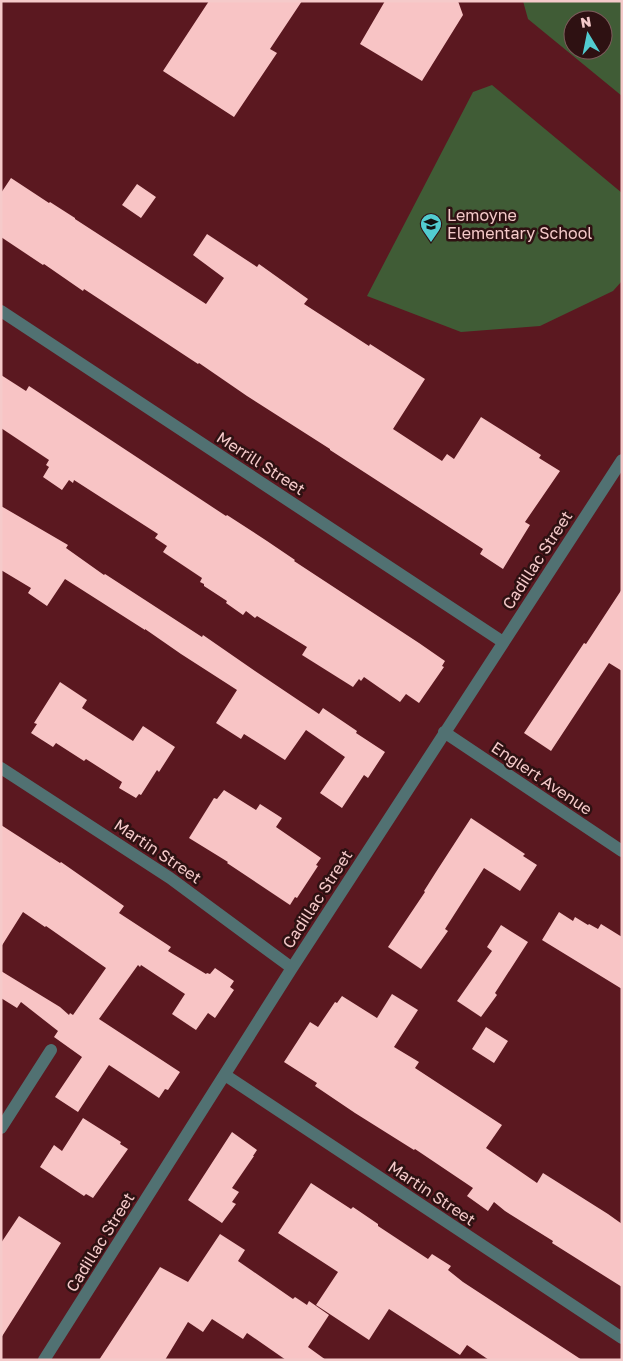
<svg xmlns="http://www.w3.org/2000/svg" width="623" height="1361" viewBox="0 0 623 1361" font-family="'Golos Text',sans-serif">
  <rect width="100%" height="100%" fill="#5b1820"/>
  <!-- green -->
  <path fill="#405c36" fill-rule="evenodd" d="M523,1h99v95l-94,-77zM573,20h30v30h-30z
    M492,85l130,108v88l-9,10 -73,35 -79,6 -94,-36 106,-204z"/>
  <!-- building -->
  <path fill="#f8c4c5" d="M209,1h93l-32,48 7,4 -43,64 -71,-46z
    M385,1h73l5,14 -41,66 -62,-37z
    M11,178l38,25 1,-1 25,16v1l131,85 18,-26 -31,-23 14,-21 50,33 2,-3 49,35 -4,5 65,42 1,-2 55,35 -32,50 49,32 5,-7 7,5 27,-42 60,38 -2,3 21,13 -35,51 5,3 -27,44 -23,-15 3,-5 -153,-99v-1l-83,-53 -48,-33 -1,1 -114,-75 -1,2 -39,-27 -1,1 -42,-28v-44z
    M137,184l19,13 -15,21 -19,-13z
    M1,375l25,16 3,-5 197,130 1,-1 40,26 28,19 -1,1 125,82 26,18 -3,5 2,1 -25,36 -13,-9 -6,8 -36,-25 -3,4 -2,-2 -6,8 -51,-32 5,-8 -50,-31 -2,2 -9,-7 -3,4 -17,-12 1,-2 -23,-15v-2l-4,-2 2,-4 -39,-26 4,-6 -12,-8 3,-4 -84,-54 -1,3 -4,-3 -7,10 -19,-13 6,-10 -3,-2 3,-5 -48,-32z
    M1,506l67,39 -2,3 38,27 1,-1 97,63 1,-2 52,36 64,43 4,-6 34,23 -1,2 29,19 -17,26 -4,-3 -22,33 -22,-15 25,-36 -39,-27 -21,30 -41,-26 -3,5 -25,-16 21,-33 -56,-36 -36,-25v1l-80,-51 -18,27 -19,-13 3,-5 -30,-18z
    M622,589v82l-13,-8 -58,88 -27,-18 60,-90 2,1z
    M60,682l27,18 -5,8 51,33 10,-15 32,21 -16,25 -2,-2 -16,25 -2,-1 -3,4 -17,-10 3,-6 -36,-23 -2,2 -28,-18 -3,4 -22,-14 6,-9 -3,-1z
    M224,790l32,20 4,-6 22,14 -6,9 45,31 -5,7 2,1 -21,32 -2,-1 -5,8 -63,-42 1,-1 -39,-24 25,-40 3,1z
    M471,818l54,36 -2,2 14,9 -17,26 -36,-23 -39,61 3,2 -27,38 -33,-22 37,-55 -1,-1 12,-19z
    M1,825l59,38 1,-1 63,44 -5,7 52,34 -3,4 38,23 1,-1 3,1 5,-6 19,13 -4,6 4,3 -19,28 -7,-5 -12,17 -24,-16 13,-20 -44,-29 -1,2 -2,-2 -39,54 81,53 -12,18 -3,-1 -6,9 -50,-33 -31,47 -23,-15 27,-40 -28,-20 4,-6 -37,-29 -4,6 -16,-10v-27l59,36 9,8 1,-2 3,2 33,-47 -60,-42 -1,1 -22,-15 -22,35z
    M559,912l14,9 2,-4 13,8 1,-1 9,5 3,-5 21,13v52l-80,-49z
    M501,925l27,17 -33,51 2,2 -16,22 -24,-16 35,-50 -5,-4z
    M392,994l26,16 -24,37 25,15 -4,6 87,57 -16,23 51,35 6,-10 65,41 14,10v63l-70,-44 1,-2 -48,-30 -11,-9 -6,9 -21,-15 6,-8 -58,-39 -1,1 -59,-37 -40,-27 2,-3 -33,-21 26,-40 8,5 17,-25 2,1 5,-7 35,22z
    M486,1027l22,14 -14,22 -22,-14z
    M83,1118l38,24 -1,2 8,5 -35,49 -7,-4 -2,2 -44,-29 14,-22 8,6z
    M232,1132l25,18 -4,6h1l-22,32 7,4 -7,10 4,2 -14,19 -34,-23z
    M311,1183l40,26 2,-2 25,17v2l50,33 4,-5 19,12 -3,4 15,12 119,78h-93l-22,-15 -7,10 -71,-46 -20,31 -53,-35 22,-33 -60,-39z
    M19,1216l42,27 -60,95v-95z
    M220,1234l25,16 -7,11 55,38 2,-2 12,8 2,-4 20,14 -21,32 18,13h-40l-39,-27 -4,6 -31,-20 -9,13 -15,-10 -23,38h-66l61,-93 28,15z"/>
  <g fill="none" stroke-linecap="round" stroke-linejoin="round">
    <!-- minor -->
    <path stroke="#517172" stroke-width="12" d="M1,311l502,331
      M444,732l178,119
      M1,768l169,110 122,90
      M225,1075l397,263
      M1,1128l50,-78
      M44,1360l248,-392 330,-508"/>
  </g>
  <!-- icons -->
  <defs>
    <g id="school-pin" transform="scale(1.125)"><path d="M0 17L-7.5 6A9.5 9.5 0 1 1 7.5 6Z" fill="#52ccd0" stroke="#2e1112"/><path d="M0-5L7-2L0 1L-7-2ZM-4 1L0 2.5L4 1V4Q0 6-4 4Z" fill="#111"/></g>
  </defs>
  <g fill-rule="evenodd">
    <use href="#school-pin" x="431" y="224"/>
  </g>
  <g text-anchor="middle" stroke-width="5" stroke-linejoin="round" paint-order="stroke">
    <!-- poi labels -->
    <g font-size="16" fill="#f5caca" stroke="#2e1112" text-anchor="start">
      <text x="447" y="221">Lemoyne<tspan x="447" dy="18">Elementary School</tspan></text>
    </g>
    <!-- street labels -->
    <g font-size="16" fill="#f5caca" stroke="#2e1112">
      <text transform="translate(261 463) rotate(33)" y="6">Merrill Street</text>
      <text transform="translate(537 560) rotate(-57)" y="6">Cadillac Street</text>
      <text transform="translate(542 778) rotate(34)" y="6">Englert Avenue</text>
      <text transform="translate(158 851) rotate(34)" y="6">Martin Street</text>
      <text transform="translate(317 899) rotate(-57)" y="6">Cadillac Street</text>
      <text transform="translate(432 1193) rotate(34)" y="6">Martin Street</text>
      <text transform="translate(100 1242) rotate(-58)" y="6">Cadillac Street</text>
    </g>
  </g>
  <!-- border -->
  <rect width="623" height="1361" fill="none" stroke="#f5caca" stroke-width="5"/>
  <!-- north arrow -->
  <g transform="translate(588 35) rotate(350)"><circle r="24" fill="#2e1112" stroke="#7e5b5c"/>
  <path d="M0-4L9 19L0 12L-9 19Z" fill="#52ccd0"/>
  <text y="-8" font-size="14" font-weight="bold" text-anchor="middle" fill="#f5caca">N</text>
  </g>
</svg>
